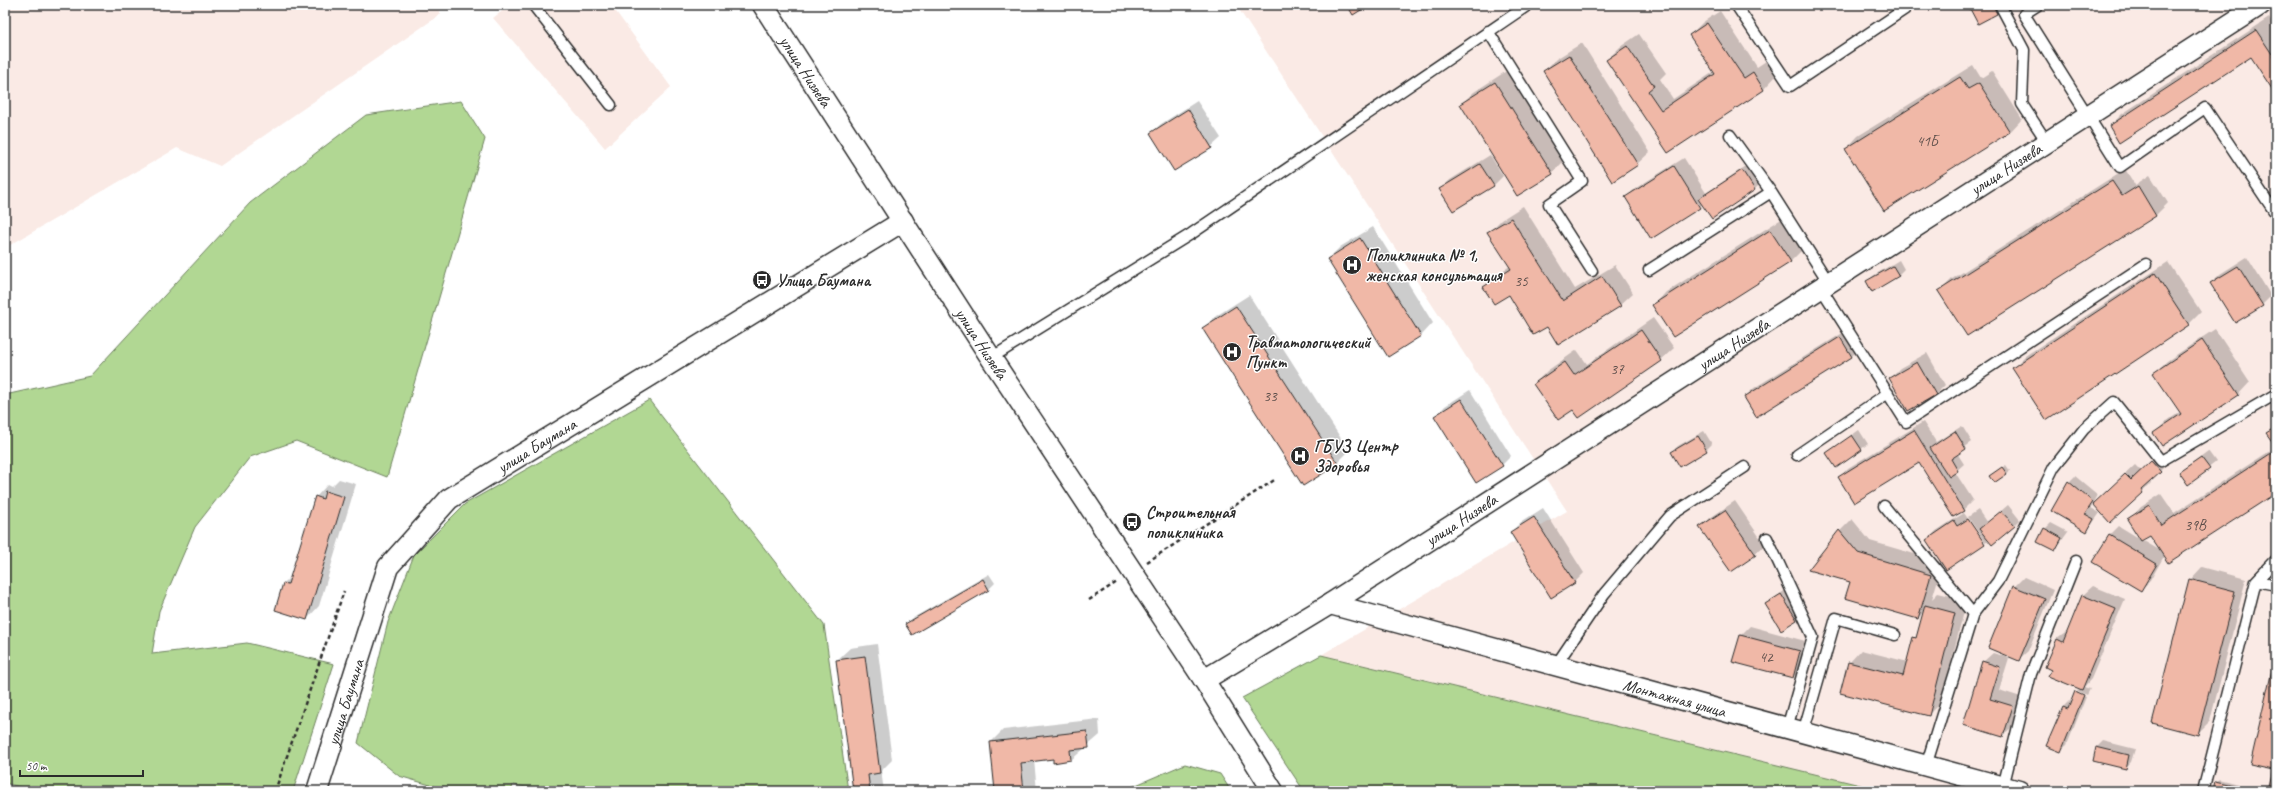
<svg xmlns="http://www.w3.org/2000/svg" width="2281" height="796" viewBox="0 0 2281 796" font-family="Caveat,sans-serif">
  <rect width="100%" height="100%" fill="#fff"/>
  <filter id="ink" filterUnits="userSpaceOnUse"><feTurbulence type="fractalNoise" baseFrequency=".025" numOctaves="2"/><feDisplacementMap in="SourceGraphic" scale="8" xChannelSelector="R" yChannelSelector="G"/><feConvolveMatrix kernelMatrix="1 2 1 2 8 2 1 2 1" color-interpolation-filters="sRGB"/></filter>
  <g filter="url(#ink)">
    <!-- built -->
    <path fill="#faeae5" d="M5,5h430l6,9 -221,152 -43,-18 -172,100z
      M510,5h101l60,82 -66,61 -112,-130z
      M1236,5h1040v786h-391l-564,-136 246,-144z"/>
    <!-- green -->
    <path fill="#b1d793" stroke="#6e815f" d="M461,101l24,38 -98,338 -91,-36 -46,16 -55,70 -36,84 -7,43 95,-11 87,21 -41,127h-259l-29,-8v-388l85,-19 160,-173 116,-88z
      M649,400l175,225 24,166h-293l-42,-6 -2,6h-67v-2l-45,-13 -41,-33 30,-121 26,-67 51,-51z
      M1321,655l564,136h-581l-62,-93z
      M1185,764l35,10 11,17h-109z"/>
    <!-- shadow -->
    <path fill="#0003" fill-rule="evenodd" d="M1969,5h36l-8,8 -18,10z
      M1720,11l37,56 9,-6 10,15 -12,13 -95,63 -62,-92 13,-13 19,-13 27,39 -6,6 13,20 42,-28 -25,-36 13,-13z
      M2269,18l7,11v64l-25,-38 -141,71 12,-12z
      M1582,43l68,109 -13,12 -93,-93 12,-12z
      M1973,65l8,13 11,-7 30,48 -12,13 -164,17 12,-13z
      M1508,70l56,91 -12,12 -91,-69 13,-12z
      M1197,101l24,37 -10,9 -60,-14 10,-9z
      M1490,155l13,21 -9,9 -40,25 -13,-21 9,-9z
      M1684,158l22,35 46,-31 12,18 -9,9 -43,28 -9,-13 -51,34 -26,-41 10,-9z
      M2125,169l10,16 15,-10 18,28 -12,12 -189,120 -27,-44 12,-12z
      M1523,206l52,83 40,-24 18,28 -13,12 -73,20 -38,-31 -25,-7 12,-12 14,-9 -21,-34 12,-12z
      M1783,218l20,31 -12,12 -117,75 -20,-31 12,-13z
      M1373,227l60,96 -12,13 -93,-77 12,-12z
      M2247,257l24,39 -9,9 -51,-22 9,-9z
      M1899,260l5,9 -6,6 -31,7 6,-6z
      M2168,262l33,50 -12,12 -143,94 -33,-50 12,-12z
      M1249,295l100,156 -12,12 -134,-135 13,-12z
      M1653,318l21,30 -13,12 -88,48 -39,-24 13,-13 30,-21 10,14z
      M1849,329l12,18 -9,9 -96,60 -11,-19 9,-9z
      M2215,329l35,53 -12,13 -84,38 13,-12 13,-9 -26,-39 13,-12z
      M1927,353l18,32 -9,9 -27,16 -19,-32 10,-10z
      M1470,390l41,66 -9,9 -66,-49 9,-10z
      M1923,422l13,20 26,-16 10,16 -15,11 7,11 -9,8 18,28 -10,10 -10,6 -34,-54 -80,16 9,-10z
      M1859,430l9,14 -32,23 -9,-14z
      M1704,431l8,13 -6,6 -34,2 6,-6z
      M2276,447v44l-112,65 -14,25 -10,9 -46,-28 16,-27 9,-9 23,14 -13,-20 12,-13 20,-13 13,19zM2150,534l11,17 -19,-11z
      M2208,451l8,11 -28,22 -8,-12z
      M2161,452l8,10 -19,19 1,2 -9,9 -39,3 32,-30 6,6z
      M2006,465l4,6 -15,11 -5,-6z
      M2075,476l23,19 -7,13 9,5 -13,18 -18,-49z
      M339,479l17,5 -37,122 -12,13 -23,-36 8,-8 24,-78 12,-13 4,2z
      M1735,501l30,44 -10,9 -24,17 -30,-43 9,-10z
      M2008,505l12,15 -6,6 -29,16 -17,-25 10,-7 9,13z
      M1543,508l41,65 -9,9 -24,15 -40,-65 9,-9z
      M1964,513l21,30 -38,26 -4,-6 -11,36 6,-6 29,7 -26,102 -12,12 -80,-51 12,-13 47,12 16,-51 -6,7 -67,-37 -41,-12 30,-38 12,-12 18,22 72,21 -15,-21 9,-10z
      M2051,523l17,9 -13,18 -10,-21z
      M2202,567l44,12 -36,142 -13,13 -7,-154z
      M989,574l6,9 -6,6 -82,35 6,-6z
      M2024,577l29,13 -25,61 -10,9 -4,-73z
      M2093,586l32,13 -34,80 -7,8 6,2 -3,6 -9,-4v3l8,3 -19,48 -7,6 3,-44 6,-6 3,1 4,-10 4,-4 -28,-18 5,-31 11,-8 15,-36z
      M1787,589l15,24 -6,6 -30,-15z
      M1750,626l59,16 -7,26 -9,9 -53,-41z
      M877,644l15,116 -11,11 3,20h-30l-17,-131 13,-12z
      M1993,653l16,5 -10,32 22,7 -9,30 -10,9 -38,-12 19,-62z
      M1099,719l1,16 -29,25 -17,-2 -20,2 3,31h-41l-5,-49 12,-12z
      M2103,741l32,8 -4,13 -6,6 -31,-8 3,-13z
      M2219,779l20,5 -2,7h-19l-2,-9z"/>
    <!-- building -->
    <path fill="#f0b8a7" stroke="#2b2b2b" d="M1347,5h22l-16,10z
      M1968,5h25l4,9 -19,10z
      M1707,23l37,55 9,-6 11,18 -96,63 -62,-93 21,-14 27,40 -6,5 13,19 54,-36 -26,-39z
      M2256,30l20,30v35l-25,-38 -132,86 -10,-17z
      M1569,55l69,110 -26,17 -69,-111z
      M1960,77l8,12 11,-6 31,49 -126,79 -39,-62z
      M1495,82l58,92 -36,22 -57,-92z
      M1188,109l24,39 -38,23 -24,-38z
      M1480,164l14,22 -41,25 -14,-22z
      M1674,166l26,42 -49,31 -26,-42z
      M1742,170l13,20 -43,29 -14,-20z
      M2112,181l10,15 16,-10 18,30 -189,120 -29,-45z
      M1511,218l52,83 39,-25 19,30 -63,39 -11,-18 -14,8 -24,-40 -15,9 -11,-17 28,-18 -24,-37z
      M1770,230l21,32 -118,75 -21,-32z
      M1360,238l61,98 -33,21 -61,-98z
      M1893,266l6,10 -27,16 -6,-11z
      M2238,266l25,40 -28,17 -25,-40z
      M2155,273l34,52 -143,95 -34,-52z
      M1236,306l102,158 -35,22 -101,-158z
      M1641,330l21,31 -83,57 -6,-8 -15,10 -25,-36 32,-22 9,13z
      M1840,337l12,20 -96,60 -12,-20z
      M2202,340l37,55 -77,51 -9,-13 28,-19 -28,-41z
      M1917,362l19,33 -28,16 -19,-33z
      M1461,399l42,67 -27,17 -42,-67z
      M2276,427v20l-10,-14z
      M1914,430l50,81 -11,6 -34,-54 -65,40 -16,-26z
      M1955,431l11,18 -15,10 7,12 -9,6 -19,-29z
      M1852,435l10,15 -26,18 -10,-15z
      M1698,436l9,15 -27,16 -9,-15z
      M2276,450v43l-108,70 -18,-27 -9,5 -14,-22 22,-14 12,20z
      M2201,457l9,12 -22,16 -9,-13z
      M2151,461l10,11 -20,18 2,3 -33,30 -17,-19 32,-30 6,6z
      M2002,467l5,7 -13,9 -5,-7z
      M2068,481l25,21 -8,12 9,5 -7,13 -36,-21z
      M325,491l19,6 -37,123 -32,-10 8,-27 5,1 27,-88 8,3z
      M1725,510l31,45 -25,17 -32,-45z
      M2001,511l14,15 -23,19 -13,-16z
      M1534,517l41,66 -24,15 -41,-66z
      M1968,519l17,25 -39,26 -20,-30 28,-19 3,5z
      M2044,528l18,10 -7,13 -18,-9z
      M1839,530l19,23 73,22 -13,44 -73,-21 5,-16 -42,-12z
      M2109,535l48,29 -16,27 -49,-29z
      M983,579l6,11 -77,45 -7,-11z
      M2189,579l46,12 -37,144 -46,-12z
      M2013,586l32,13 -26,62 -31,-13z
      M1781,594l16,26 -16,10 -16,-26z
      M2082,595l34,14 -34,81 -34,-14 3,-6 -6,-3 12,-28 6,3z
      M1925,605l30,8 -26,103 -89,-23 8,-31 55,14 10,-39 3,1z
      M1740,635l60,16 -7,27 -61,-16z
      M2276,652v136l-7,-1 4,-17 -23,-5z
      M865,656l15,117 -12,2 2,16h-17l-17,-131z
      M1982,661l18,6 -10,32 23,7 -10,31 -40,-12z
      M2075,691l9,4 -23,57 -15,-6 17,-39 5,2z
      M1087,731l2,17 -19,2 1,10 -18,3v-4l-32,4 3,28h-29l-5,-49z
      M2096,747l33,8 -3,14 -33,-8z
      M2215,781l22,5 -1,5h-23z"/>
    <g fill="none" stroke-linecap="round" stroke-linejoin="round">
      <!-- service casing -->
      <g stroke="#2b2b2b" stroke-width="13">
        <path id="service" d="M533,5l78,100
          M1736,5l54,81 115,-77
          M2000,5l24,45 -2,54 25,38
          M2038,5l-14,9 96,153 85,-59 71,106
          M1488,31l94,150 -33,23 43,67
          M1730,135l41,57 58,91
          M1649,270l122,-78
          M1821,288l85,134 240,-158
          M991,358l200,-124 337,-229
          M1797,455l91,-62
          M1884,506l89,108 -47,152
          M1767,538l46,99 -26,91
          M2256,581l20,4
          M1973,614l25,-33 56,-114 30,-38 30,-27 47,59 115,-67
          M1556,665l48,-71 66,-78 75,-49
          M1803,733l33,-115 59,17
          M2003,787l28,-113 45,-113
          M2203,791l53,-210 20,-21"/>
      </g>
      <!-- minor casing -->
      <g stroke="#2b2b2b" stroke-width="23">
        <g id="minor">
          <path id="s1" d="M763,5l228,353 213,322 69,111"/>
          <path id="s2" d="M1330,604l689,187"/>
          <path id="s3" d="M1204,680l126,-76 930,-599"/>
          <path id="s4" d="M317,791l71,-224 61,-68 454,-278"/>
        </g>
      </g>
      <!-- path -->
      <path stroke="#2b2b2b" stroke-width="2.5" stroke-dasharray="4 3" stroke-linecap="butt" d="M1147,562l129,-83
        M1089,600l28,-18
        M275,791l69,-200"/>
      <!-- service -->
      <use href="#service" stroke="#fff" stroke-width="10"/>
      <!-- minor -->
      <use href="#minor" stroke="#fff" stroke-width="20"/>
    </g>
  </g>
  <!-- icons -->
  <defs>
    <g id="hospital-disc" transform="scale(1)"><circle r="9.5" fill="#2b2b2b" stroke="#fff"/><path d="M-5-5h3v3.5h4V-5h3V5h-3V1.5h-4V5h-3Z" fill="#fff"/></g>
    <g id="bus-disc" transform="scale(1)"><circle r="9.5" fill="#2b2b2b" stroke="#fff"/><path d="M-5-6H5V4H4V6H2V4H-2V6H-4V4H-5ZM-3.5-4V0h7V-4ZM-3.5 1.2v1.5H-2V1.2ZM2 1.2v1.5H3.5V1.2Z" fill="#fff"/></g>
  </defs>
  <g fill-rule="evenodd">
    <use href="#hospital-disc" x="1352" y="265"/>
    <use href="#bus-disc" x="762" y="280"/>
    <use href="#hospital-disc" x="1232" y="352"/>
    <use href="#hospital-disc" x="1300" y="456"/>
    <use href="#bus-disc" x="1132" y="522"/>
  </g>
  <g text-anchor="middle" stroke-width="3" stroke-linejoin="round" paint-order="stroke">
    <!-- number labels -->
    <g font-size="15" fill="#5c4e4a">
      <text x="1927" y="146">41Б</text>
      <text x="1521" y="286">35</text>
      <text x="1617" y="374">37</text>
      <text x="1270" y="401">33</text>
      <text x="2195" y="530">39В</text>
      <text x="1766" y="662">42</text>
    </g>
    <!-- street labels -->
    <g font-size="17" fill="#2b2b2b" stroke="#fff">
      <text dy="6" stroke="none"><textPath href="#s1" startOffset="79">улица Низяева</textPath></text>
      <text dy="6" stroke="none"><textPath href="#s3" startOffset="951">улица Низяева</textPath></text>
      <text dy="6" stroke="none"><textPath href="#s1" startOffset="403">улица Низяева</textPath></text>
      <text dy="6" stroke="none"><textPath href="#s3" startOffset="627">улица Низяева</textPath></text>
      <text dy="6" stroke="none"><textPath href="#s4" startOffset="429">улица Баумана</textPath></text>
      <text dy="6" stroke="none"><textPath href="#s3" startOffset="303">улица Низяева</textPath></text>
      <text dy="6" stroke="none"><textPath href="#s2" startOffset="357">Монтажная улица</textPath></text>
      <text dy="6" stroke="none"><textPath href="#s4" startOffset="93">улица Баумана</textPath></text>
    </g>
    <!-- poi labels -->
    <g font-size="17" font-weight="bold" fill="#2b2b2b" stroke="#fff" text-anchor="start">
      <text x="1366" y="261">Поликлиника № 1,<tspan x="1366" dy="20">женская консультация</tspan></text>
      <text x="776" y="286">Улица Баумана</text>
      <text x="1246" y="348">Травматологический<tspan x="1246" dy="20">Пункт</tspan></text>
      <text x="1314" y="452">ГБУЗ Центр<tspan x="1314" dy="20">Здоровья</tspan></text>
      <text x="1146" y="518">Строительная<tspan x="1146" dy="20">поликлиника</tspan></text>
    </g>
  </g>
  <!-- margin -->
  <rect width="2281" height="796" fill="none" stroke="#fff" stroke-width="20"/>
  <rect x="10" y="10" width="2261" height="776" fill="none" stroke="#2b2b2b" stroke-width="1.5" filter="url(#ink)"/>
  <!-- scale -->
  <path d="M20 770v6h123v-6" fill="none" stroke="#2b2b2b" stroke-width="2"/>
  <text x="26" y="770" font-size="12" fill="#2b2b2b" stroke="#ffffff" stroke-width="3" paint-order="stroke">50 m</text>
</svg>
